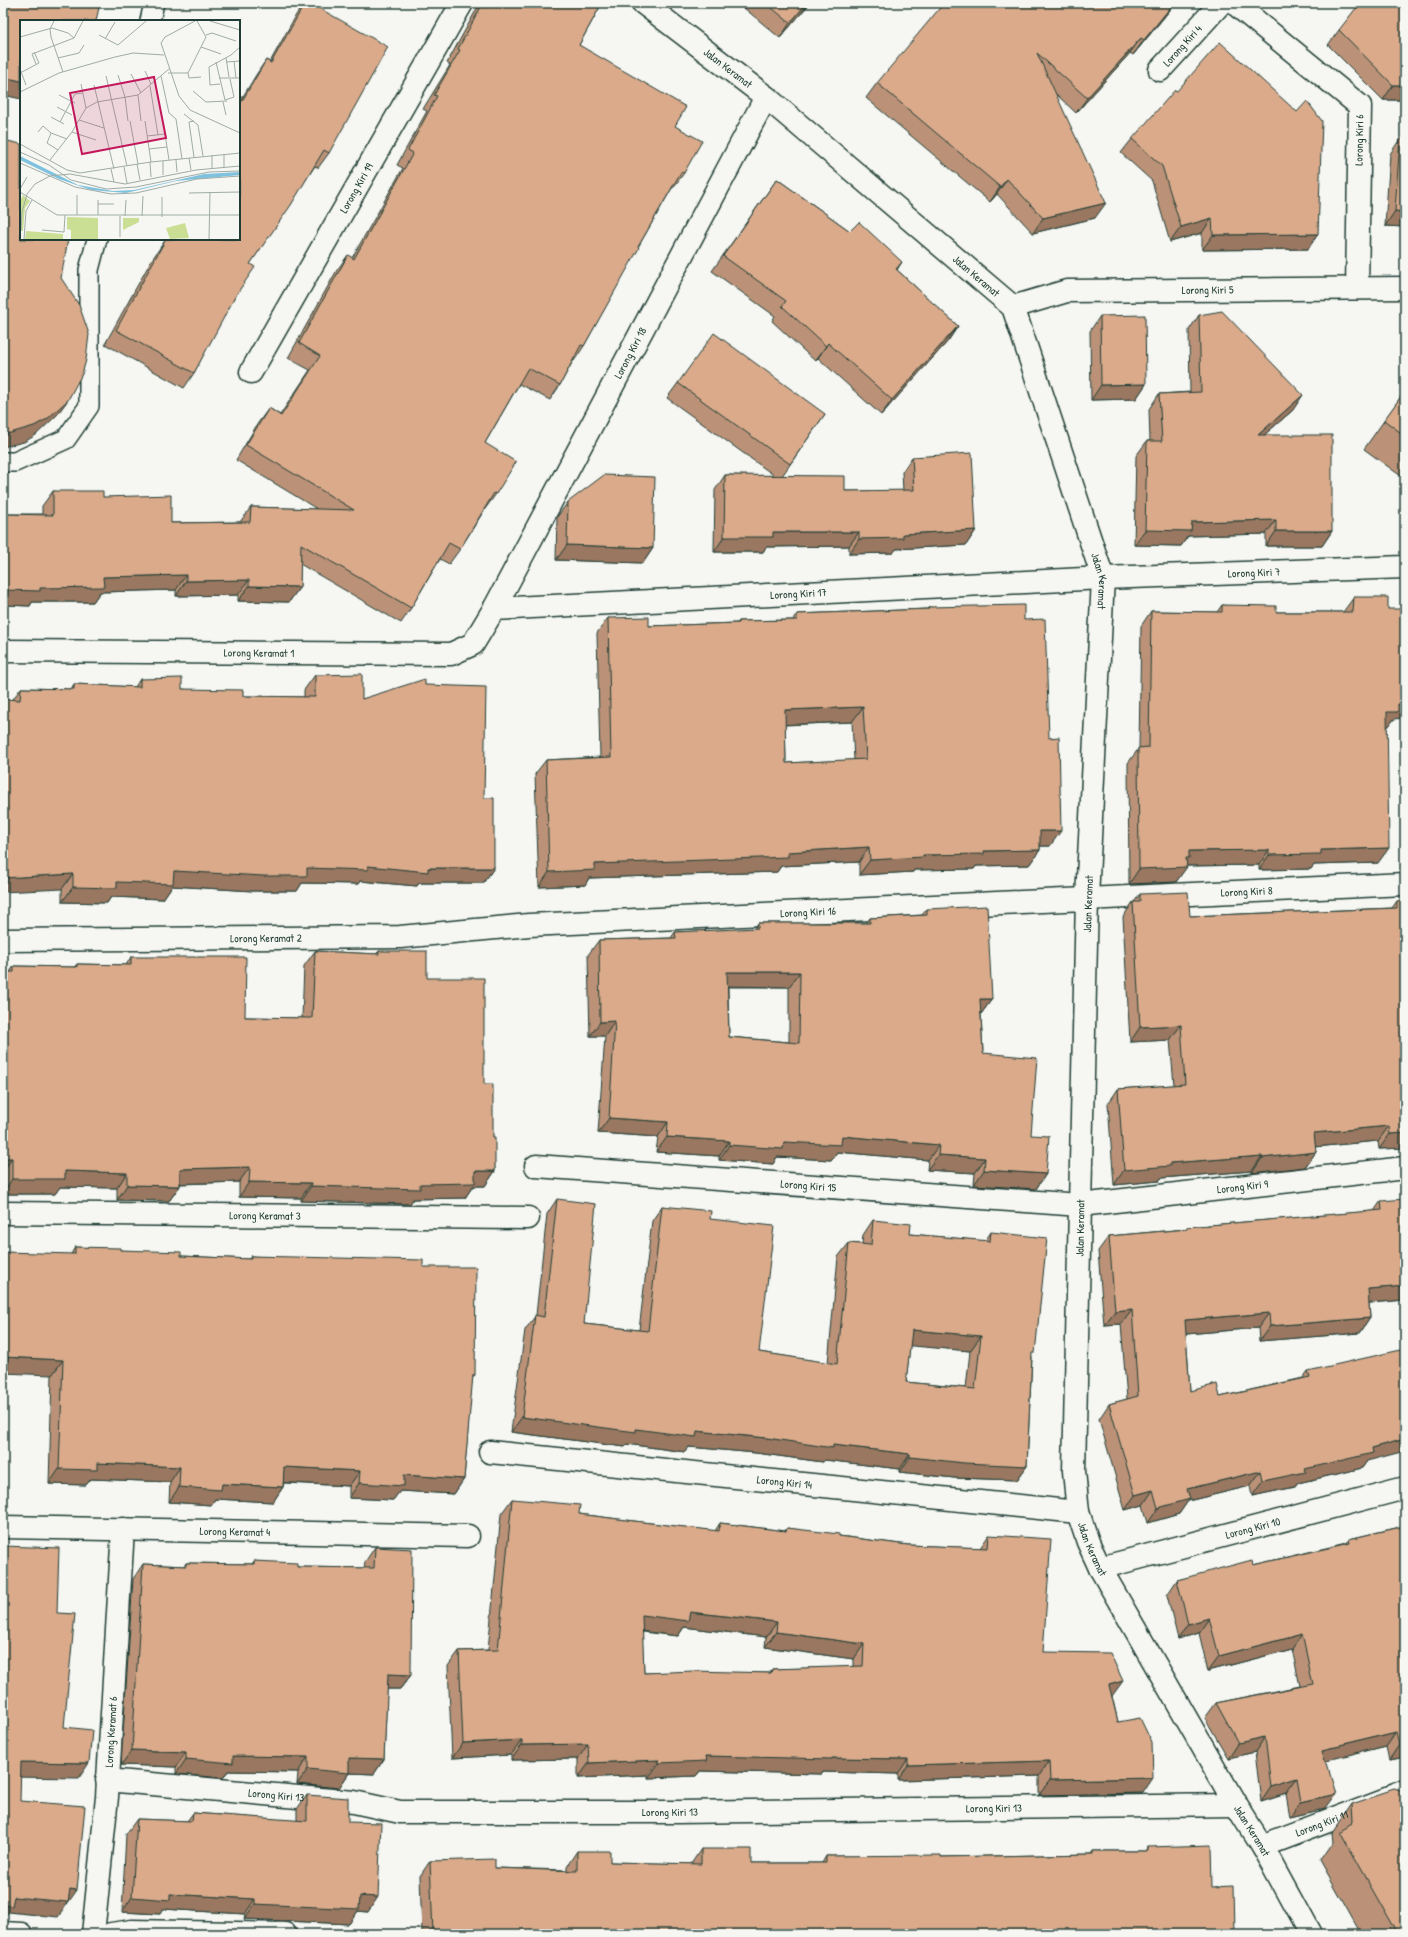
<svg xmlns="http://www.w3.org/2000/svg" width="1408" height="1937" viewBox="0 0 1408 1937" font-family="'Patrick Hand',sans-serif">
  <rect width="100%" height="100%" fill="#f6f6f2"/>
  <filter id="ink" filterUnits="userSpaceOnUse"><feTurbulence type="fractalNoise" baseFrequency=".025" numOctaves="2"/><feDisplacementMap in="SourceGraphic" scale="8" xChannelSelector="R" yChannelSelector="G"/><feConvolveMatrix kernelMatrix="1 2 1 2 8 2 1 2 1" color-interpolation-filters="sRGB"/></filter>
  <g filter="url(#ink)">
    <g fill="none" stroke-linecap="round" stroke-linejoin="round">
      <!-- lane casing -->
      <g stroke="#1f3d34" stroke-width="22">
        <path id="lane" d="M150,21l4,-18
          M3,462h12l51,-23 23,-33v-136l8,-31"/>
      </g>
      <!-- street casing -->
      <g stroke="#1f3d34" stroke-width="25">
        <g id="street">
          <path id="s1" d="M643,3l123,94 247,210 90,271 -16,320 -13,573 4,41 10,30 12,26 136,237 26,41 48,88"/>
          <path d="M1234,3l126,103 -3,182"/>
          <path id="s2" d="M1160,70l61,-67"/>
          <path id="s3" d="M1013,307l54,-16 338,-3"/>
          <path id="s4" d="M251,372l211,-369"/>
          <path id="s5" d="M494,609l609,-31 302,-11"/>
          <path id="s6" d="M3,651l448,3 22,-10 21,-35 272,-512"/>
          <path id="s7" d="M3,940l397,-3 129,-12 876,-41"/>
          <path id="s8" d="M536,1166l544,39 325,-37"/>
          <path id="s9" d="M3,1213l525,5"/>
          <path id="s10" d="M490,1452l588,60"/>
          <path id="s11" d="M3,1527l465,9"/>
          <path id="s12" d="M1100,1568l305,-80"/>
          <path id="s13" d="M107,1780l247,22 46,10h279l557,-7"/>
          <path id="s14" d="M1262,1846l143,-54"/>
          <path d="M3,1933l18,1"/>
          <path id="s15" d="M93,1934l14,-137 16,-268"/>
          <path d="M111,1934l21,-3 153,3"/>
        </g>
      </g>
      <!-- lane -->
      <use href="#lane" stroke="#f6f6f2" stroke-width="19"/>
      <!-- street -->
      <use href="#street" stroke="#f6f6f2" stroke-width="22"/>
    </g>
    <!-- wall -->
    <path fill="#bb9278" stroke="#1f3d34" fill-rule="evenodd" d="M304,3l25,150 -11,15 -3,-2 -65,98 -56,109 -10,15 -79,-44 46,-83 15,-22h73v-136l17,-28 10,-15 4,2 26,-47z
      M480,3h122l-23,42 96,81 9,47 -11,15h-1l-34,59 -54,99 -10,15h-1l-13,24 -10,15 -31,-16 -34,59 11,51 -11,15 -25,40 -11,15 -9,-5 -29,49 -10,15 -101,-59v23l-11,15 -51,-1v-6l-62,1v-6l-76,2 -7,10h-61l-2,4 -27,-1v-91h39v-8l11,-15 50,6 68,26 69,-1 11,-15 66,2 -81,-49 22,-37 11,-15 11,7 30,-45 -22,-12 49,-88 11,-15 4,3 51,-90 -6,-3 30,-54 -4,-2 27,-44 -3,-2z
      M738,3h72l-30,35z
      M1405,3v97h-22l-55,-55 11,-15z
      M1170,10l-37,45 -3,-2 -54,60 -20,-19 39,124 -62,15 -36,-39 -7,8 -124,-104 11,-15z
      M1132,139l186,95 -10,15 -106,1v-17l-32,9 -18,-61 -31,-28z
      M1400,139l5,88 -20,-1 5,-72z
      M777,179l73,52 52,31 -5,8 61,56 -10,15 -67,74 -63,-57 -3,3 -43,-40 3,-5 -63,-45z
      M1199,315l94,95 -29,25 68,96 -10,15h-56v-12l-78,2 -7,10 -47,-1 2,-89 11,-15h3l-1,-32 10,-15 31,-2 -1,-62z
      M1100,316l46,68 -10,15 -45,1 -1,-69z
      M678,383l147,31 -43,62 63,15h58l-1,-19 10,-15 64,73 -10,15 -70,4 -3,4 -44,1v-8l-83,1 -3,5h-49l1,-62 10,-15 50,1 -108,-78z
      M1405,391v88l-41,-30z
      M568,502l85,46 -10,15 -87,-3 1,-43z
      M1354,597l34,12 6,110 -6,8h-1l-9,136 -64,2 -3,4 -52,1v-5l-72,1 -11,16 -47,2 -1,-121 11,-15 2,-122 10,-15 66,1 5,-7 54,7h67z
      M929,607l95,13 26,226h-10v4l-11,15 -53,1 -2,3 -60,1 -1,2 -54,3v-13l-78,4 -4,6 -188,6 -4,7 -46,2 -4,-113 11,-14 54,-3 -3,-124 11,-15 41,8 88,-3 2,-2 54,-1 4,-6 130,-5zM852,722l2,38 -68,3 -1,-38z
      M315,675l47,24 63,-14 59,113 10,70 -11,15h-64l-2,3 -57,-5 -2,3 -56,-1 -5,8h-44l-81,-5 -9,13 -52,-2 -4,6 -45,-1v-13l-49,-190 8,-11 50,1 3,-5 61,3 5,-8 42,10 61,7 61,1v-7z
      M1140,894l50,22 202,-8 5,-7 8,-1v248l-26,1 -1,-8 -63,6 1,5 -11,15 -53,6v-2l-91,7 -2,3 -45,4 -6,-81 10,-15 56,-4 -4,-45 -40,2 -7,-125 10,-15h1z
      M927,909l65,90 -11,15 2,39 48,82 15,39 -10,15 -62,-4 1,-12 -48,-3 1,-10 -91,-8 -6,8 -54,-3 -4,7 -54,-4v-4l-63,-4 2,-15 -60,-4 7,-97h-15l-2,-81 11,-15 72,-2 4,-6 79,-3 4,-6h108l4,-5 52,-3zM728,987h61v55l-60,-5z
      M315,951l61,3 3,-3 48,27 57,106 9,53 2,34 -10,15h-12l-8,12 -52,1 -3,5 -109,-3v-3l-62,-1v-15l-59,2v2l-11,15 -52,-1v-12l-57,-1 -5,7h-52v-222h7l4,-6 60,1 3,-3 49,1 5,-8 114,60 57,1 2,-52z
      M557,1199l27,125 55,6 13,-109 10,-15 48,13 49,133 69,11 10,-106 11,-14 13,1 1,-9 10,-15 37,14 75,7 6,-9 41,125 -5,109 -10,14 -63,-2 -54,-6v-3l-75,-9 -2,2 -67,-9 -67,-6 -4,5 -58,-8 -2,3 -114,-15 14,-102 11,-15 11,-101zM910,1345l60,6 -4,37 -60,-6z
      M1381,1201l24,99 -36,3 1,15 -10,15 -101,8 -1,-13 -72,6 4,57 30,6 83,-19 5,-7 59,90 -5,7 -64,15 -3,4 -43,9 -2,-10 -62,15 -9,13 -31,9 -5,-18 -18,5 -26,-91 10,-15 18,-5 -6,-75 -17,1 -6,-74 11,-15 76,-7 2,-2 187,-16z
      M75,1247l45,3 61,6 68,3 2,-3 172,11 52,108 -3,4 -8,100 -10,15 -54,-3 -7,9 -44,-2v-12l-65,-3 -1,4 -10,15 -58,-3 -4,6 -42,-3 1,-20 -79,-3 -5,6 -37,-1 3,-109 19,-121z
      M512,1499l67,15 63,8 73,9 5,-8 65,8 2,-3 52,8 69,9 72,3 9,-13 54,117 69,44 6,26 25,71 -104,2v-19l-141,4v-6l-75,-2 -1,2 -122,-3 -4,5 -48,2v-3l-70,3v-19l-67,1v-5l-59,3 -4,-92 11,-15 29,-1 13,-136zM684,1627l82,10 -1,10 89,12v8l-82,2 -3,4h-125l-2,-41 36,4z
      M1405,1524v233l-15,3 -3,-13 -62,15 -1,47 -34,8 -4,-23 -25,8 -6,-50 -27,6 -23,-40 11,-15 84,-17 -8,-37 -84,22 -9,-38 -21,6 -11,-44 10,-15 76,-15 94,-22 2,-4 55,-13z
      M375,1547l36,128 -11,14h-13l-3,70 -10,15 -25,-1 -10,15 -42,-4 1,-12 -70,-1 -5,7 -47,-4v-7l-55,-2 12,-186 10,-15 41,2 2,-3 66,1 2,-3 43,6 67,1 1,-6z
      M307,1795l41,27 20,90 -10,-1 -9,13 -105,-5 1,-5 -82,-5 -3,5 -38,-2 4,-78 11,-15 50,2 6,-8 104,8v-12z
      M1352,1804l53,130h-44l-41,-73 13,-19 -1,-9z
      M1148,1847l64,40 23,47h-813l-2,-58 10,-15 65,7 72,2v-4l10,-15 33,11 81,2 10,-15 50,14h71l4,-7 115,1 150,-3 2,-3h53z"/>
    <!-- shaded-wall -->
    <path fill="#997761" stroke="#1f3d34" d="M807,3h3l-30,35 10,-15z
      M1174,3h1l-5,7 -37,45 11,-15z
      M1141,38l-11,15 -54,60 11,-15z
      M3,77l18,4v18l-18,-4z
      M1393,85h12v15h-22z
      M1007,179l-10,15 -7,8 10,-15z
      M1106,203l-11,15 -62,15 10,-15z
      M1395,211l10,1v15l-20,-1z
      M1212,218l-10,15 -32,9 11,-15z
      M1318,234l-10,15 -106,1 11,-15z
      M958,326l-10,15 -67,74 11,-15z
      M828,343l-10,15 -3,3 11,-15z
      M1146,384l-10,15 -45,1 10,-15z
      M1303,395l-10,15 -46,40 11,-15z
      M68,400l-11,15 -21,20 -12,7 -21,5v-13z
      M1276,520l-10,14 -78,2 -7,10 -47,-1 11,-15 47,-8z
      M976,530l-10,15 -70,4 -3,4 -44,1 10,-15 44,-5z
      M1276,531h56l-10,15h-56z
      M773,532h86l-10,14 -83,1 -3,5h-49l10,-15z
      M567,545l86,3 -10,15 -87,-3z
      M186,575l-10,15 -76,2 -7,10h-61l-2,4 -27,-1v-15l37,-2 63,-11z
      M249,580l-11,15 -62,1 10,-15z
      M249,586l51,1 -11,15 -51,-1z
      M1398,704h7v14l-11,1 -6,8h-12l11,-15z
      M863,707l-11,15 -77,3 10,-15z
      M1040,831h21l-11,15h-21z
      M869,847l-10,15 -78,4 -4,6 -188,6 -4,7 -46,2 10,-15 46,-8 193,-12z
      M1389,848l-11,15 -64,2 -3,4 -52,1 10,-15 52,-5z
      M1040,850l-11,15 -53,1 -2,3 -60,1 -1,2 -54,3 11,-15 114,-9z
      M1269,850l-10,15 -76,1 4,1 -11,15 -47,2 10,-15 50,-18z
      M368,866l60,2h66l-11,15h-64l-2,3 -57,-5 -2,3 -56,-1 -5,8h-44l-81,-5 -9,13 -52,-2 -4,6 -45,-1 11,-15 44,-5 57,-11z
      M73,874l-11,15 -59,3v-14z
      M727,972h73l-11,15 -72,-1z
      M980,999h12l-11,15h-11z
      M615,1021l-10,15h-15l10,-14z
      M1181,1025l-11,15 -40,2 10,-15z
      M609,1118l59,4 -10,15 -60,-4z
      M1389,1126l-11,15 -74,7 10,-15z
      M1405,1133v15l-26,1 11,-15z
      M842,1136l97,9 -11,15 -91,-8 -6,8 -54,-3 -4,7 -54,-4 10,-15 55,-3z
      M667,1137l62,4 -10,15 -63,-4z
      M1316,1152l-11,15 -53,6 10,-15z
      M938,1155l47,3 -10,15 -48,-3z
      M1262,1156l-10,15 -91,7 -2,3 -45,4 10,-15 46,-7z
      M3,1158h9l-9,14z
      M250,1167l-11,15 -70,2 11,-15z
      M984,1170l62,4 -10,15 -62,-4z
      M65,1171l62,2 -10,15 -57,-1 -5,7h-52v-1l9,-14z
      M475,1171h20l-10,15h-12l-8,12 -52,1 -3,5 -109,-3 10,-15 109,-2z
      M249,1182l62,1 -10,15 -62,-1z
      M127,1185l53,1 -11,15 -52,-1z
      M1405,1286v14l-48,4 11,-15z
      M1132,1309l-11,15 -17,1 11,-14z
      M1269,1313l-11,15 -84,7 11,-15z
      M1370,1318l-10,15 -101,8 11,-15z
      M912,1330l69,6 -11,15 -69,-6z
      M3,1357l60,3 -11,15 -49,-2z
      M522,1417l114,12 61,2 136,14 77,9 -10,15 -75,-9 -2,2 -67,-9 -67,-6 -4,5 -58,-8 -2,3 -114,-15z
      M1405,1439v12l-38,10 -5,7 -64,15 -3,4 -43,9 11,-15 42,-12 67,-21z
      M910,1457l117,9 -10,14 -63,-2 -54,-6z
      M97,1463l83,4 -10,15 -79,-3 -5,6 -37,-1 10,-15z
      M284,1467l76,4 -11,15 -75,-4z
      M1261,1471l-11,15 -62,15 -9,13 -31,9 10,-15 29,-19z
      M404,1475l60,4 -10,15 -54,-3 -7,9 -44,-2 10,-15z
      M222,1484l61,3 -10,15 -58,-3 -4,6 -42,-3 10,-15z
      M1153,1490l-10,15 -18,5 10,-15z
      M690,1612l87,10 -11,15 -82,-10 -6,9 -46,-6 10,-15z
      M1209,1618l-10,15 -21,6 10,-15z
      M776,1632l88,12 -10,15 -89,-12z
      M1302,1634l-10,15 -84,22 11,-15z
      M388,1674l23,1 -11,14h-23z
      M1123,1681l-11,15 -14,4 11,-15z
      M1397,1733l-10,14 -76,19 11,-15z
      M1265,1737l-10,15 -27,6 10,-15z
      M522,1740l-11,15 -59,3 11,-15z
      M588,1744l-10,15 -67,1 11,-15z
      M1405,1744v13l-15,3 10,-15z
      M132,1750l54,2 -10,15 -55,-2z
      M233,1756l75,1 -10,15 -70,-1 -5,7 -47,-4 10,-15z
      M706,1756l126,2 76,1 -10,15 -75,-2 -1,2 -122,-3 -4,5 -48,2 11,-15z
      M349,1758l35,1 -10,15 -25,-1 -10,15 -42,-4 11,-15z
      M659,1760l-11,15 -70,3 11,-15z
      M1049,1761l-10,15 -141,4 10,-15z
      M21,1762l68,1 -10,15 -68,-1z
      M1153,1778l-10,15 -104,2 11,-15z
      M1297,1779l-11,15 -25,8 10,-15z
      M1335,1794l-11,15 -34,8 11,-15z
      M70,1889l7,1 -19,27 -50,-5 -5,7v-14l11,-8z
      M170,1894l85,5 -10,15 -82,-5 -3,5 -38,-2 10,-15z
      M360,1896l18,1 -10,15 -10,-1 -9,13 -105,-5 11,-15z"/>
    <!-- building -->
    <path fill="#daaa8b" stroke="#1f3d34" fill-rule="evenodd" d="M3,3h97l-4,18h-75v60l-18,-4z
      M305,3h5l78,44 -59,106 -5,-3 -33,55 -41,59 5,3 -19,28 -42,78 -78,-43 46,-84 4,-7h73v-133l27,-46 5,3z
      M483,3h119l-23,42 107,62 -11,19 27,15 -18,32 -3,-1 -43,75 1,1 -55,98 -3,-1 -21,40 -32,-17 -43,75 31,19 -20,32 -2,-1 -34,56 -11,-6 -38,65 -110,-64 -1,43 -51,-1v-6l-63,1v-6l-83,2 1,10 -64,1v3l-37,-1v-76l50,1v-24h50v6l68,-2v28l79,-1 1,-15 103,3 -108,-65 23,-37 12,8 39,-60 -21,-13 49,-88 6,4 59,-106 -5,-3 29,-54 -3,-1 26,-45 -2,-1z
      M766,3h41l-17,20z
      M944,3h230l-30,37 -3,-2 -54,60 -50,-45 69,150 -63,15 -36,-39 -7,8 -123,-104z
      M1360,3h45v82h-12l-54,-55z
      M1220,42l77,70 10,-11 15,20 -4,113 -105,1 -1,-17 -31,9 -19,-61 -30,-27 43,-49 2,1z
      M1400,139h5v73l-10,-1z
      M3,140l18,4v95h47l-7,39 18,27 10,29 -3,26 -4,14 -14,26 -21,19 -13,7 -27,8h-4z
      M777,179l73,52 9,-9 43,40 -6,7 62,57 -66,74 -64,-57 -2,3 -44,-40 4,-5 -63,-45z
      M1222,311l81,84 -45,40h74v96h-56v-11l-84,2 -1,9 -46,-1 2,-89h15l-3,-47 42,-2 -2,-77z
      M1145,315l1,69 -45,1 -1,-69z
      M714,333l111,81 -35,50 -112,-81z
      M1405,391v45l-21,-16z
      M972,453l4,77 -73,4v4l-44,1v-7h-86v5h-49l1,-62 120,1v15l69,-1 -2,-33z
      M604,475l51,2 -2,71 -86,-3 1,-43z
      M1354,597h34v12h17v95h-7v8h-11l2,136 -68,2v4l-52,1v-5l-80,1v7h-3l1,9 -48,2 -1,-121 11,-1 2,-136 71,1v-7l54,1v6h77z
      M1024,605v15l21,-1 4,119 10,-1 2,94h-21v19l-56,1v3l-61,1v2l-53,3 -1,-13 -81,5v5l-193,7v6l-46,2 -3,-112 65,-3 -3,-139 41,-1v9l90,-3v-2l58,-1v-6l132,-5v-2zM863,707l3,52 -80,4 -1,-53z
      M362,674v25l63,-20v6l61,2 -2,111h10v70h-66v4l-60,-6v4l-61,-2v8h-44l-89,-5 -1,13 -56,-2v6l-44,-1v-13l-70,4v-179l17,1 1,-12 53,1v-5l66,3v-8l42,-1v11l61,1v6l72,1v-22z
      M1188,892l2,24 207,-8v-7l8,-1v233l-15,1 -1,-8 -75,7 2,19 -54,6v-2l-92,7v3l-46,4 -6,-81 67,-5 -4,-59 -41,2 -7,-125h7v-8z
      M987,906l5,93h-12l3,54 54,5 -6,77 18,1 -3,38 -62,-4 1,-12 -47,-3 1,-10 -97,-9 -1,9 -57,-3 -1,7 -54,-4v-4l-62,-4 1,-15 -59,-4 6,-97 -15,1 -1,-82 77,-2 -1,-6 83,-4v-5h112v-5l57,-3v-6zM727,972h73l-1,71 -70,-6z
      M315,951l64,3v-3h48v27h57v106h9v53h2v34h-20v12l-55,1v5l-109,-3v-3l-62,-1 1,-15 -70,2v17l-53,-1v-12l-62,-2v8h-53v-21h-9v-186h11v-6l63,1v-3l54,1v-8h115l-1,60 67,1z
      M557,1199l39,5 -12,120 64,7 14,-125 49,5 -1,8 64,7 -15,126 78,12 12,-121 22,2 2,-25 38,4 -1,10 80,7 1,-9 56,6 -12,115h-3l-5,113 -63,-3 -54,-6v-3l-77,-9v3l-66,-10 -70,-7 -1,6 -60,-8v3l-114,-15 13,-102 9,2zM912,1330l69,6 -6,53 -69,-7z
      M1405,1199v87l-37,3 2,29 -100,8 -1,-13 -84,7 5,71 27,-7 3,13 90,-20 -2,-6 97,-22v90l-33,9 1,5 -68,16 1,3 -43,9 -2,-10 -74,18 3,10 -32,9 -5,-18 -18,5 -26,-91 29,-8 -6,-87 -17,2 -6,-75 78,-7v-2l195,-17 -1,-9z
      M75,1247l45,1v2l61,2v4l70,3v-3l172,4v7h53l-1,108h-2l-9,104 -60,-4v11l-45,-3 1,-12 -76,-4 -1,20 -61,-3 -1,6 -42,-3 1,-20 -83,-4v7l-38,-1 4,-109 -60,-3v-105l72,2z
      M512,1499l68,6 -1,9 63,8 77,9 1,-8 66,8 1,-3 52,6v2l69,9 80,3 1,-13 62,4 -8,113 67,1 13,28 -14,4 9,37 22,-4 12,25 1,35 -103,2 -1,-19 -141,4v-6l-76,-1v1l-126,-3 1,5 -48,2v-3l-70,3 -1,-19 -66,1v-5l-59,3 -4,-92 39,-1zM690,1612l87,10 -1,10 88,12 -1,22 -91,3 -1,4 -77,-2 -50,2 -2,-58 46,6z
      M1405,1526v218l-5,1 -3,-12 -75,18 13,43 -34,8 -4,-23 -26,8 -6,-50 -27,6 -22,-40 97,-19 -11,-50 -83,22 -10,-38 -21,6 -11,-44 75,-20 1,5 97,-22 -1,-4z
      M3,1546l56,2 -2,65 18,1 -11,113 28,3 -3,33 -68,-1 -1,39 65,5 -8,84 -7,-1 -2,13 -54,-5 -2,9 -9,-1z
      M375,1547l37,2 -1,126 -23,-1 -4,85 -35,-1v15l-41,-4v-12l-75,-1v7l-47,-4v-7l-54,-2 11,-186 43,2v-3l68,1v-3l43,2v4l77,1z
      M1394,1790l11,3v141h-8l-57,-101 13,-8 -1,-21z
      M307,1795l41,3v24l33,1 -3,74 -18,-1 -1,13 -104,-5v-5l-85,-5v6l-38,-3 5,-78 55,2 1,-8 114,8z
      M1211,1845l1,42 22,-1 1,48h-802l-3,-73 65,-2v9l82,3v-20h33v11l91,2v-15h50v14h75v-7l115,-1v2l152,-3v-3h55v-4z"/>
  </g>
  <g text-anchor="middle" stroke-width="3" stroke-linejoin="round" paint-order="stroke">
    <!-- street labels -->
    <g font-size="11" fill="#1f3d34" stroke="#f6f6f2">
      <text dy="4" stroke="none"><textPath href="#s2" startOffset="33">Lorong Kiri 4</textPath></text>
      <text dy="4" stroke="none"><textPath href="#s1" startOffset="107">Jalan Keramat</textPath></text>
      <text transform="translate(1359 140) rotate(-89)" y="4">Lorong Kiri 6</text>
      <text dy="4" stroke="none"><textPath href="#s4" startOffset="212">Lorong Kiri 19</textPath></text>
      <text dy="4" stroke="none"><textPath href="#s1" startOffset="431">Jalan Keramat</textPath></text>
      <text dy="4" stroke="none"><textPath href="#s3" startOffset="197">Lorong Kiri 5</textPath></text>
      <text dy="4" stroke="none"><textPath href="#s6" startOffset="803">Lorong Kiri 18</textPath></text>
      <text dy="4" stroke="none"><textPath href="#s5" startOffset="761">Lorong Kiri 7</textPath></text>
      <text dy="4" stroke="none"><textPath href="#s1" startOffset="767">Jalan Keramat</textPath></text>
      <text dy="4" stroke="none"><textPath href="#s5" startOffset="305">Lorong Kiri 17</textPath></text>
      <text dy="4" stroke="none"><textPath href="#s6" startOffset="256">Lorong Keramat 1</textPath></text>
      <text dy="4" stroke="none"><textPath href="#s7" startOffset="1245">Lorong Kiri 8</textPath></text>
      <text transform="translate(1088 904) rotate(-88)" y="4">Jalan Keramat</text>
      <text dy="4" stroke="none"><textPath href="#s7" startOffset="806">Lorong Kiri 16</textPath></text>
      <text dy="4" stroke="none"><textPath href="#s7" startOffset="263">Lorong Keramat 2</textPath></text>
      <text dy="4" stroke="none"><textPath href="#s8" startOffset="273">Lorong Kiri 15</textPath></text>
      <text dy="4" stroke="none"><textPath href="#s8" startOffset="709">Lorong Kiri 9</textPath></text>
      <text dy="4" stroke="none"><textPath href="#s9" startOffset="262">Lorong Keramat 3</textPath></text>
      <text transform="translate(1080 1228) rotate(-89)" y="4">Jalan Keramat</text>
      <text dy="4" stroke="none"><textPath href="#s10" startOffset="296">Lorong Kiri 14</textPath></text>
      <text dy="4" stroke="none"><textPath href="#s12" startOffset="158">Lorong Kiri 10</textPath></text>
      <text dy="4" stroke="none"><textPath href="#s11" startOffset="232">Lorong Keramat 4</textPath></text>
      <text dy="4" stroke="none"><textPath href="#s1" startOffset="1739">Jalan Keramat</textPath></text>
      <text dy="4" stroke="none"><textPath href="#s15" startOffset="203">Lorong Keramat 6</textPath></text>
      <text dy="4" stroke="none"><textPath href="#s13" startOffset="170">Lorong Kiri 13</textPath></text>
      <text dy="4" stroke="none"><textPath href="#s13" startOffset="889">Lorong Kiri 13</textPath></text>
      <text dy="4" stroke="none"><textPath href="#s13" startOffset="565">Lorong Kiri 13</textPath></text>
      <text dy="4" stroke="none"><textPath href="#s14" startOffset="64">Lorong Kiri 11</textPath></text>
      <text dy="4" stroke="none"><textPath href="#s1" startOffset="2063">Jalan Keramat</textPath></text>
    </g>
  </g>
  <!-- overview -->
  <g transform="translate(20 20)">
    <rect width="220" height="220" fill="#f6f6f2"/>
    <path d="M3,175l7,6 -5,7 -2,23h-3v-30zM47,197l31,1v21h-27v-9l-4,-1zM103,198h16v4l-16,8zM165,203l4,15 -19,1 -4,-11zM6,211l37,3v5h-38z" fill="#cbdf94"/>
    <path d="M0,136l58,29 35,6 21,-1 70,-16 36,-2v3l-64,6 -50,12 -35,-3 -32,-11 -39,-19z" fill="#7fc2e0"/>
    <path fill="none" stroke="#a0aca6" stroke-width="1" d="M34,1l-4,8 1,8 12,35M175,1l-30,16 -4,6 18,53 11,14 50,23M190,1l30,9M79,15l19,10 28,-24M186,15l6,-2 24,8M0,17l32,-9 16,5 6,5M85,19l10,-17M181,27l20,7M38,38l21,-5 5,-8M206,38l3,19M214,41l2,17M196,42l9,38 9,-3 -4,-18M206,42l14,-1M16,44l-4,-10 42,-16 9,-17M0,49l6,16M125,51l6,13M0,53l19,-10 -5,-11M148,53h20M168,53l18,-36 -9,-16M168,53l1,5 12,-1M111,54l10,19M98,55l7,22 3,24M86,56l21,90M141,56l8,37 7,6 6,40M199,58h21M61,64l5,24M200,64l-10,1 -1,-18 22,-12 9,-8M74,65l20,84M130,66l8,49M173,71l13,11 21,-1M0,72l39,-19 56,-16 18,-4 31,2M39,75l16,8M118,75l3,26M203,82l3,13M37,87l15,8M164,94l14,11 5,31M31,97l13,7M59,100l25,8M110,101l8,43M125,101l6,41M143,101l6,39M174,101l-5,1 5,35M40,102l15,-28 8,-1M18,112l5,-6 8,7 16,6M52,112l24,8M31,113l-4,10 11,7M127,116l18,-2M0,124l47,26 13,3 71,-11 89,-9M129,129l18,-2M0,132l29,13 22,15 35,9 30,-2 73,-15 31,-1M204,134v13M192,135v13M169,138l2,12M30,140l22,-28 14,-24 11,-6 41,-7 31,-26M156,140l1,12M143,141v14M130,142l1,15M0,143l55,24 36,7 25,-1 61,-14 43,-3M117,144l3,16M104,147l3,16M91,149l3,13M0,169l7,-12M0,172l37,23h183M169,173l51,-1M78,184h16M57,195v-20M78,195v-15M105,196l1,-16M122,196l1,-20M142,197v-20M22,210l22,2 1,-17M1,211l1,-19 5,-18 8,-10 15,-8 20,-2 55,10 71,-14 44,-4M100,217v-21M4,219l2,-28 6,-11M189,219l1,-47"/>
    <path fill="#c2185b" fill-opacity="0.15" stroke="#c2185b" stroke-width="2" d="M134,57l12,61 -84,16 -12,-61z"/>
    <rect width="220" height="220" fill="none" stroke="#1f3d34" stroke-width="2"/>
  </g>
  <!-- margin -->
  <rect width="1408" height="1937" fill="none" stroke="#f6f6f2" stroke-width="16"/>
  <rect x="8" y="8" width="1392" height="1921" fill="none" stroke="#1f3d34" stroke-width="1.5" filter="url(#ink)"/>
</svg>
